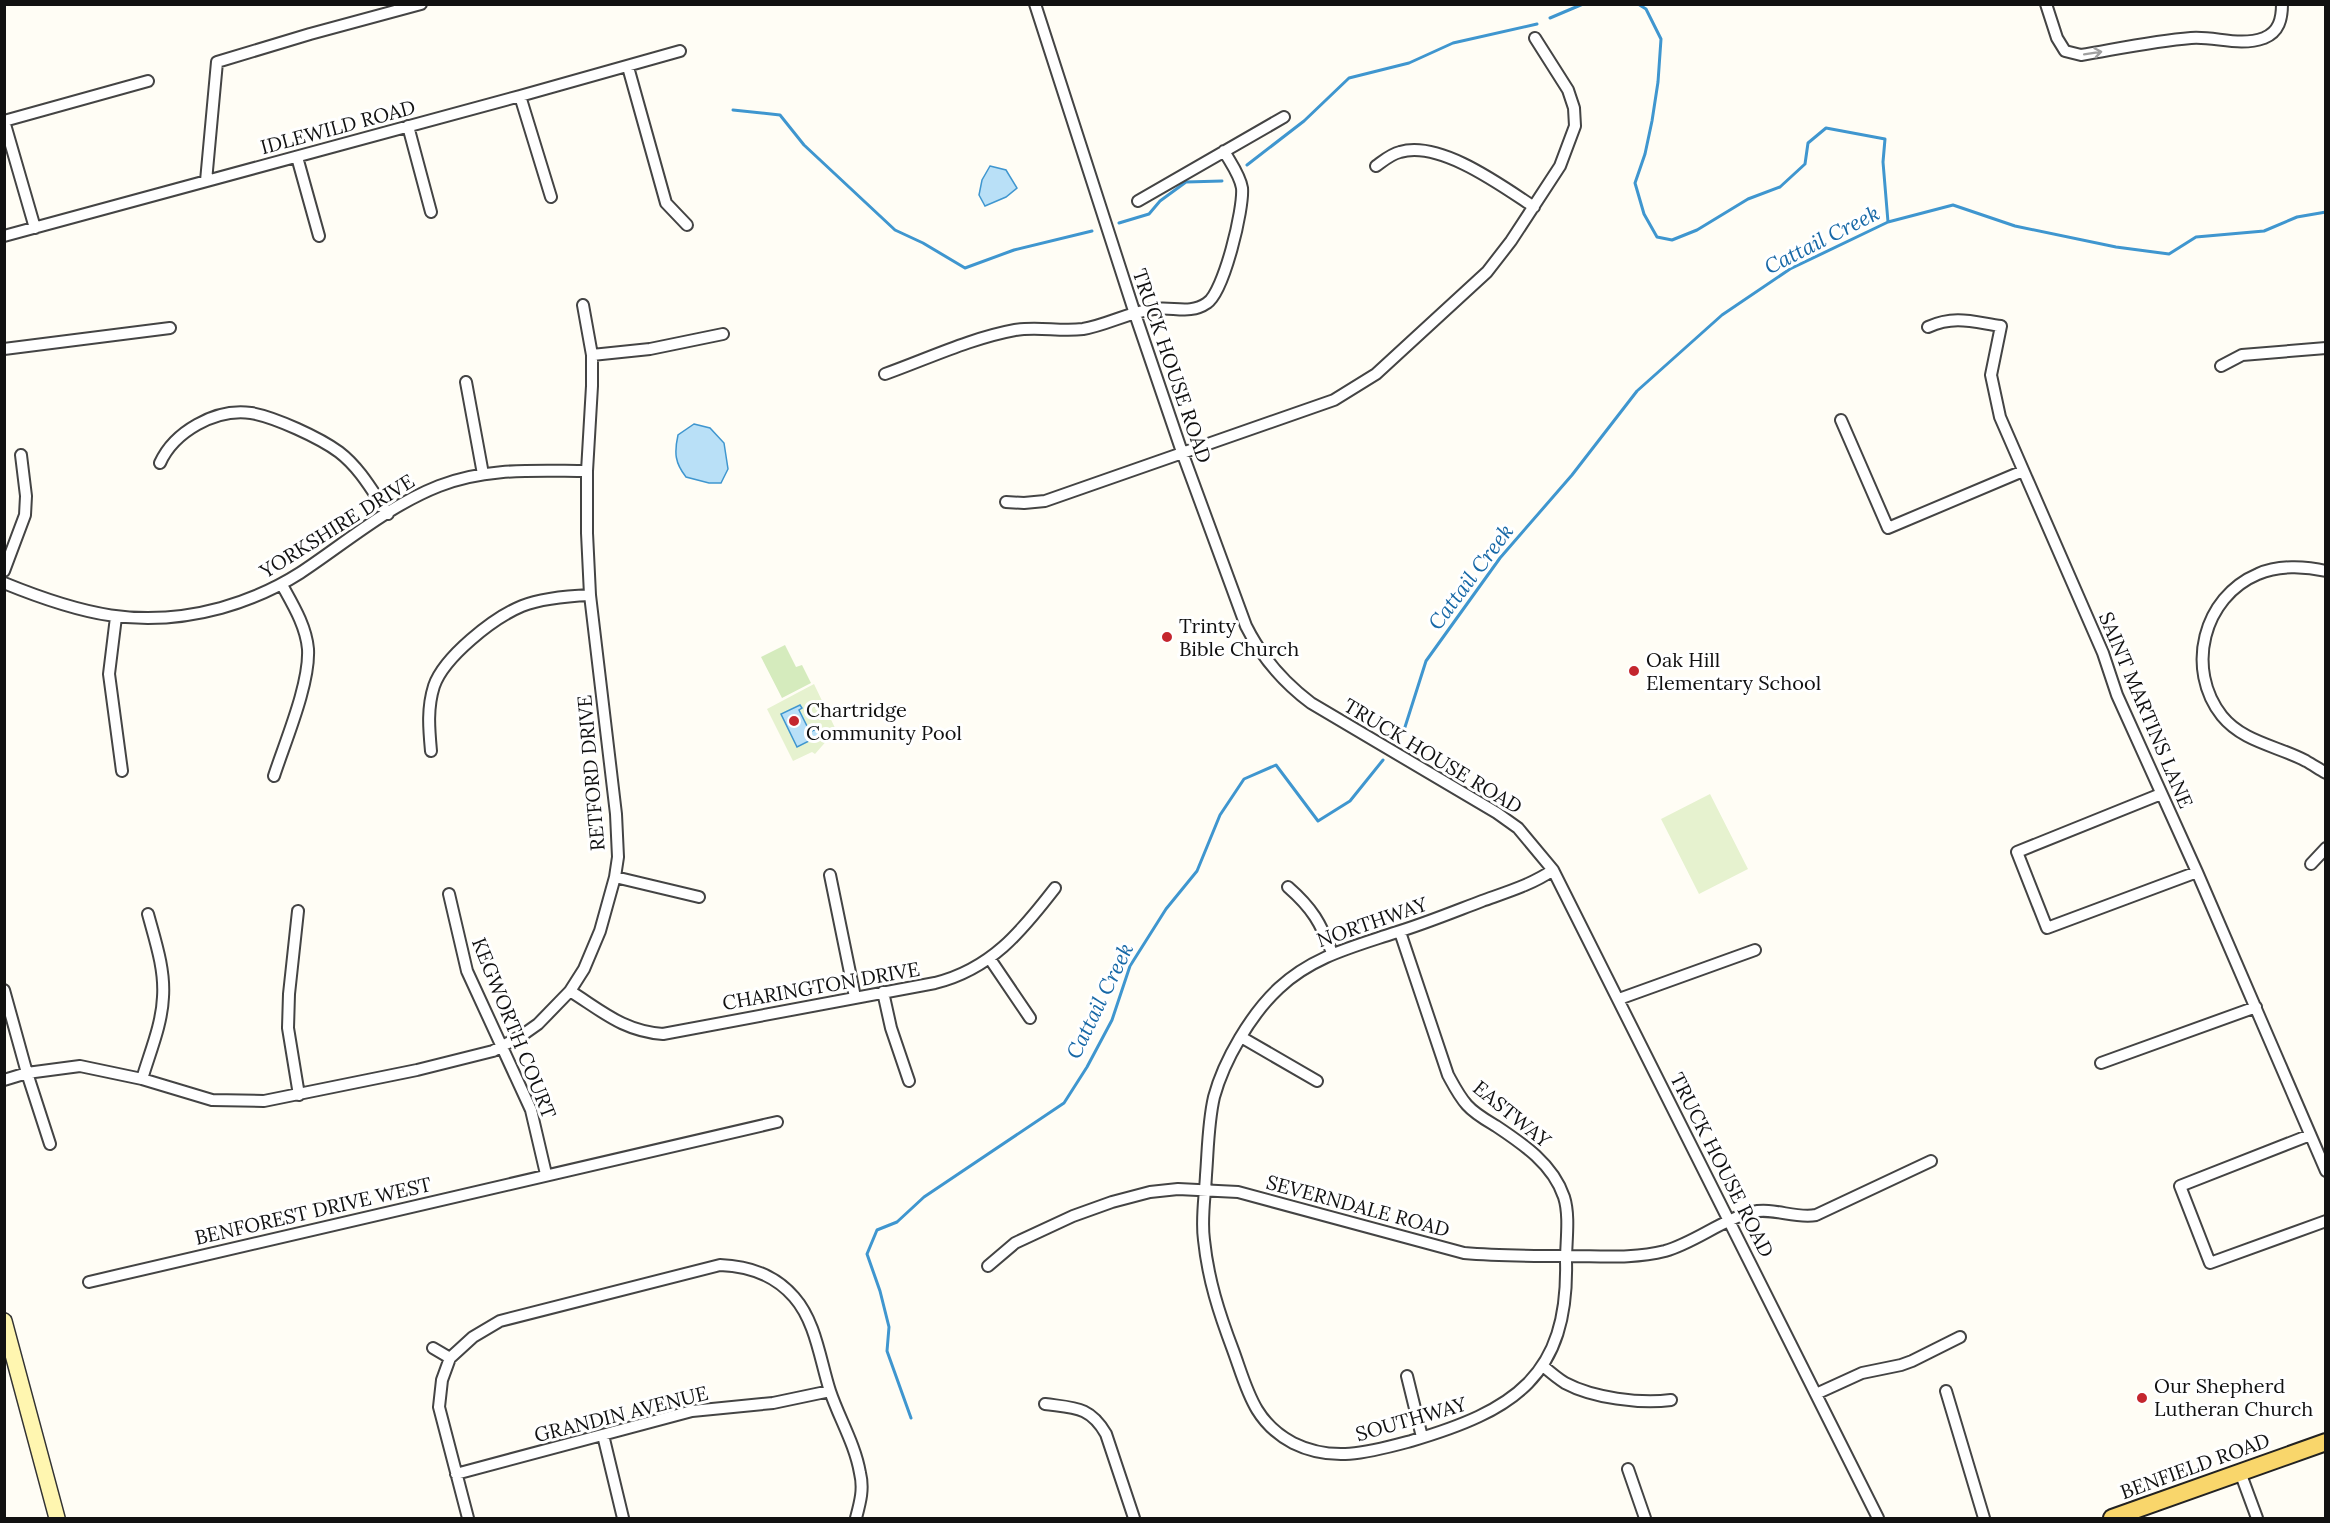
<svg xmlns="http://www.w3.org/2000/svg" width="2330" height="1523" viewBox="0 0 2330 1523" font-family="Lora,serif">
  <rect width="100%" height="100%" fill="#fffdf5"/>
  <!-- green -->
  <path fill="#d5ebbd" d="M785,645l11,22 6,-2 9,18 -29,15 -21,-41z"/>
  <!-- pitch -->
  <path fill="#e6f2cf" d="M814,684l22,46 -21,24 -3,-2 -19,9 -26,-52z
    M1710,794l38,75 -49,25 -38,-75z"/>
  <!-- water -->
  <path fill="#b9e0f7" stroke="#3f96cf" stroke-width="1.5" d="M990,166l16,4 11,18 -11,9 -21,9 -6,-11 3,-15z
    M694,424l16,4 14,15 4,26 -7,14h-12l-23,-6c-11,-14 -12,-24 -8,-42z
    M800,705l2,3 -3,2 11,22 10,-5 3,7 -26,13 -16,-33z"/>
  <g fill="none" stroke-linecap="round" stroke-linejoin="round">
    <!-- stream -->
    <path stroke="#3f96cf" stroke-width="3" d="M1638,4l8,5 15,30 -3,43 -6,39 -7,33 -10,29 9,31 13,23 15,3 25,-10 51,-31 32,-12 25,-23 3,-21 18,-15 59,11 -2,23 5,60
      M1550,18l33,-14
      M733,110l47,5 24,30 91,85 28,13 42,25 49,-18 78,-19
      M1247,165l57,-44 45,-43 60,-15 44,-20 84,-19
      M1119,223l30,-9 11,-13 26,-19 36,-1
      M1395,739l10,-12 21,-66 74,-103 72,-83 65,-84 85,-76 68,-46 98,-47 65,-17 62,21 101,21 53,7 27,-17 68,-6 33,-14 29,-5
      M911,1418l-24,-67 2,-24 -9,-36 -13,-37 10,-24 20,-8 27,-25 140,-94 23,-36 25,-47 18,-54 36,-57 31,-38 23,-56 24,-36 32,-14 42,56 32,-20 33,-41"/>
    <!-- minor casing -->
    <g stroke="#444" stroke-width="14">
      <path id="minor" d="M1035,4l100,310 47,138 64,174c16,32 37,56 65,77l186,110 21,15 35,42 325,648
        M2046,4l11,34 8,13 16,4c36,-6 73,-14 110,-17 24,-2 48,9 73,0 15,-6 18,-19 18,-34
        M628,67l38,136 21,22
        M520,96l31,101
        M4,121l144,-40
        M4,121l31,107
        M408,126l23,86
        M297,157l22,79
        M1376,166c7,-5 15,-12 24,-14 40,-12 102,34 134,55
        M206,181l11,-119 93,-28 111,-30
        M1138,201l146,-84
        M4,236l516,-140 160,-45
        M1928,327c27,-12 45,-5 73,-1l-10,49 9,42 103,236 14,42 80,177 129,299
        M4,349l166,-21
        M592,355l58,-6 73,-15
        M2221,366l21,-11 84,-7
        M885,374c42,-15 86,-36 130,-44 23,-4 45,2 68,-1 24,-4 46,-17 71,-20 18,-3 36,6 53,-6 17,-11 37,-95 35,-115 -2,-13 -12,-26 -18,-37
        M466,382l17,92
        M1841,420l47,108 135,-57
        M160,463c14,-31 55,-55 91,-50 24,4 69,25 88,39 21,16 34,40 49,62
        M1006,502l18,1 21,-2 289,-101 42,-26 111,-102 24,-31 49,-75 15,-40 -1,-18 -6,-18 -33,-52
        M4,571l21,-56 1,-19 -5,-41
        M2326,571c-21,-5 -48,-6 -68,3 -55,23 -73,95 -36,142 21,26 56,30 84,45 7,4 13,8 20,12
        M4,583c76,31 136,47 217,25 28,-8 54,-19 79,-35 44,-29 88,-67 139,-87 47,-19 98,-15 148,-15
        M116,617l-7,57 13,97
        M431,751c-2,-22 -4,-43 3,-65 10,-29 59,-68 88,-80 20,-8 46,-10 68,-11
        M274,776c11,-34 36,-92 34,-127 -2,-23 -15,-44 -26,-64
        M2161,794l-144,58 30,76 150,-56
        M2311,864l15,-16
        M830,875l25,122
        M615,877l84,20
        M1288,887c24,21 33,36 44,66
        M449,894l18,77 64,139 15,64
        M298,911l-9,83 -1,34 11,67
        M1400,932l48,143c6,11 11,21 19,30 8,9 19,15 29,21 27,18 57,38 68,71 6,19 2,44 2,64 3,116 -53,150 -155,180 -41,11 -78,22 -118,2 -40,-21 -46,-55 -60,-93 -14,-37 -25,-71 -29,-110 -3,-21 1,-43 2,-65 2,-25 2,-52 8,-78 10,-37 37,-83 65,-109 33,-31 73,-41 115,-55 30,-9 59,-21 88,-32 25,-9 49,-16 71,-31
        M990,959l40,59
        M4,990l23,83 23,71
        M570,991c32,20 53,40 93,43l272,-51c56,-14 86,-51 120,-95
        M883,992l8,36 18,53
        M1619,999l136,-49
        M1241,1037l76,44
        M2101,1063l155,-56
        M142,1079c8,-27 20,-55 21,-82 2,-28 -8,-57 -15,-83
        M4,1080l23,-7 53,-7 62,13 70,21 52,1 153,-31 76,-19 28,-15 17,-12 32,-33 14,-22 16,-38 15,-54 3,-20 -2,-43 -26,-219 -3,-62v-62l5,-85v-31l-9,-50
        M2310,1135l-130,51 30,77 116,-42
        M988,1266l27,-23 58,-27 39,-14 38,-10 28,-3 60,3 226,61c35,3 70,3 105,3 32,0 65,3 96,-5 31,-9 56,-31 87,-39 21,-5 43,7 64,3l115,-54
        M89,1282l688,-160
        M433,1348l17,10
        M1543,1366c7,6 14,12 22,17 28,15 75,21 106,17
        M1407,1376l15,61
        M1946,1391l38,127
        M1816,1394l46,-21 39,-8 11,-4 48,-24
        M1045,1404c29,4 45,2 61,30l28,84
        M603,1435l20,83
        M1628,1469l17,49
        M2240,1472l17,46
        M456,1474l236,-63 81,-8 57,-12
        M468,1518l-29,-111 3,-27 8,-22 23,-21 27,-16 220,-56c28,1 55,10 74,32 22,25 26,63 36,94 9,27 25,53 30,82 4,16 0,30 -4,45"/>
    </g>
    <!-- secondary casing -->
    <g stroke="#333" stroke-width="18">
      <path id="secondary" d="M4,1321l53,197"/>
    </g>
    <!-- primary casing -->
    <g stroke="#222" stroke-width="20">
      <path id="primary" d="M2112,1518l214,-76"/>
    </g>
    <!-- minor -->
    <use href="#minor" stroke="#fff" stroke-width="10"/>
    <!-- secondary -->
    <use href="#secondary" stroke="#fff6b0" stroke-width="15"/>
    <!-- primary -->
    <use href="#primary" stroke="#f9d66b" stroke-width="16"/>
  </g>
  <!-- one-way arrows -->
  <defs><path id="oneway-shaft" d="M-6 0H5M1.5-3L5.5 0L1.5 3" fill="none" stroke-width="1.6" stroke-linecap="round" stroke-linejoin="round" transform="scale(1.5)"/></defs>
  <use stroke="#a0a0a0" href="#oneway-shaft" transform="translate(2093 53) rotate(-9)"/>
  <!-- markers -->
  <g fill="#c4262e" stroke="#fff" stroke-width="2">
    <circle cx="1167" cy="637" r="6"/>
    <circle cx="1634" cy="671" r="6"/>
    <circle cx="794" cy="721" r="6"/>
    <circle cx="2142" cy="1398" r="6"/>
  </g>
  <g text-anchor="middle" stroke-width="6" stroke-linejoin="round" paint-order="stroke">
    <!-- street labels -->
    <g font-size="20" fill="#111" stroke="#fff">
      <text transform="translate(338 127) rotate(-15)" y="7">IDLEWILD ROAD</text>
      <text transform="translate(1172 366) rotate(71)" y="7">TRUCK HOUSE ROAD</text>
      <text transform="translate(337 526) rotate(-32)" y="7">YORKSHIRE DRIVE</text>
      <text transform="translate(2146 710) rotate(67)" y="7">SAINT MARTINS LANE</text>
      <text transform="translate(1433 756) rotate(31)" y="7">TRUCK HOUSE ROAD</text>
      <text transform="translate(591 773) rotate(-95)" y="7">RETFORD DRIVE</text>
      <text transform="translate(1372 922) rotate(-19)" y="7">NORTHWAY</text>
      <text transform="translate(821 986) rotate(-10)" y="7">CHARINGTON DRIVE</text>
      <text transform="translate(514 1028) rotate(68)" y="7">KEGWORTH COURT</text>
      <text transform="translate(1512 1114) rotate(39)" y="7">EASTWAY</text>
      <text transform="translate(1722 1165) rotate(63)" y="7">TRUCK HOUSE ROAD</text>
      <text transform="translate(1358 1206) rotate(15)" y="7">SEVERNDALE ROAD</text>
      <text transform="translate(313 1211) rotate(-13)" y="7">BENFOREST DRIVE WEST</text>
      <text transform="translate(621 1414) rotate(-14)" y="7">GRANDIN AVENUE</text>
      <text transform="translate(1411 1419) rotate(-16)" y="7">SOUTHWAY</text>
      <text transform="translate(2195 1466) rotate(-20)" y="7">BENFIELD ROAD</text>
    </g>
    <!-- poi labels -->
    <g font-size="20" fill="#111" stroke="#fff" text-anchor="start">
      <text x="1179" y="633">Trinty<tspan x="1179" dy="23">Bible Church</tspan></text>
      <text x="1646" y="667">Oak Hill<tspan x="1646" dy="23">Elementary School</tspan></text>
      <text x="806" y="717">Chartridge<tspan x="806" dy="23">Community Pool</tspan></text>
      <text x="2154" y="1393">Our Shepherd<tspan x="2154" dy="23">Lutheran Church</tspan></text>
    </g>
    <!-- water labels -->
    <g font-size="21" font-style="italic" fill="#1768a6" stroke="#fff">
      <text transform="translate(1822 240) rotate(-27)" y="7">Cattail Creek</text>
      <text transform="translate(1471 577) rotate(-53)" y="7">Cattail Creek</text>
      <text transform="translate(1100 1001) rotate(-64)" y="7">Cattail Creek</text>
    </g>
  </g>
  <!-- border -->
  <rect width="2330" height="1523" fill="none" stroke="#111111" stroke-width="12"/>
</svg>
